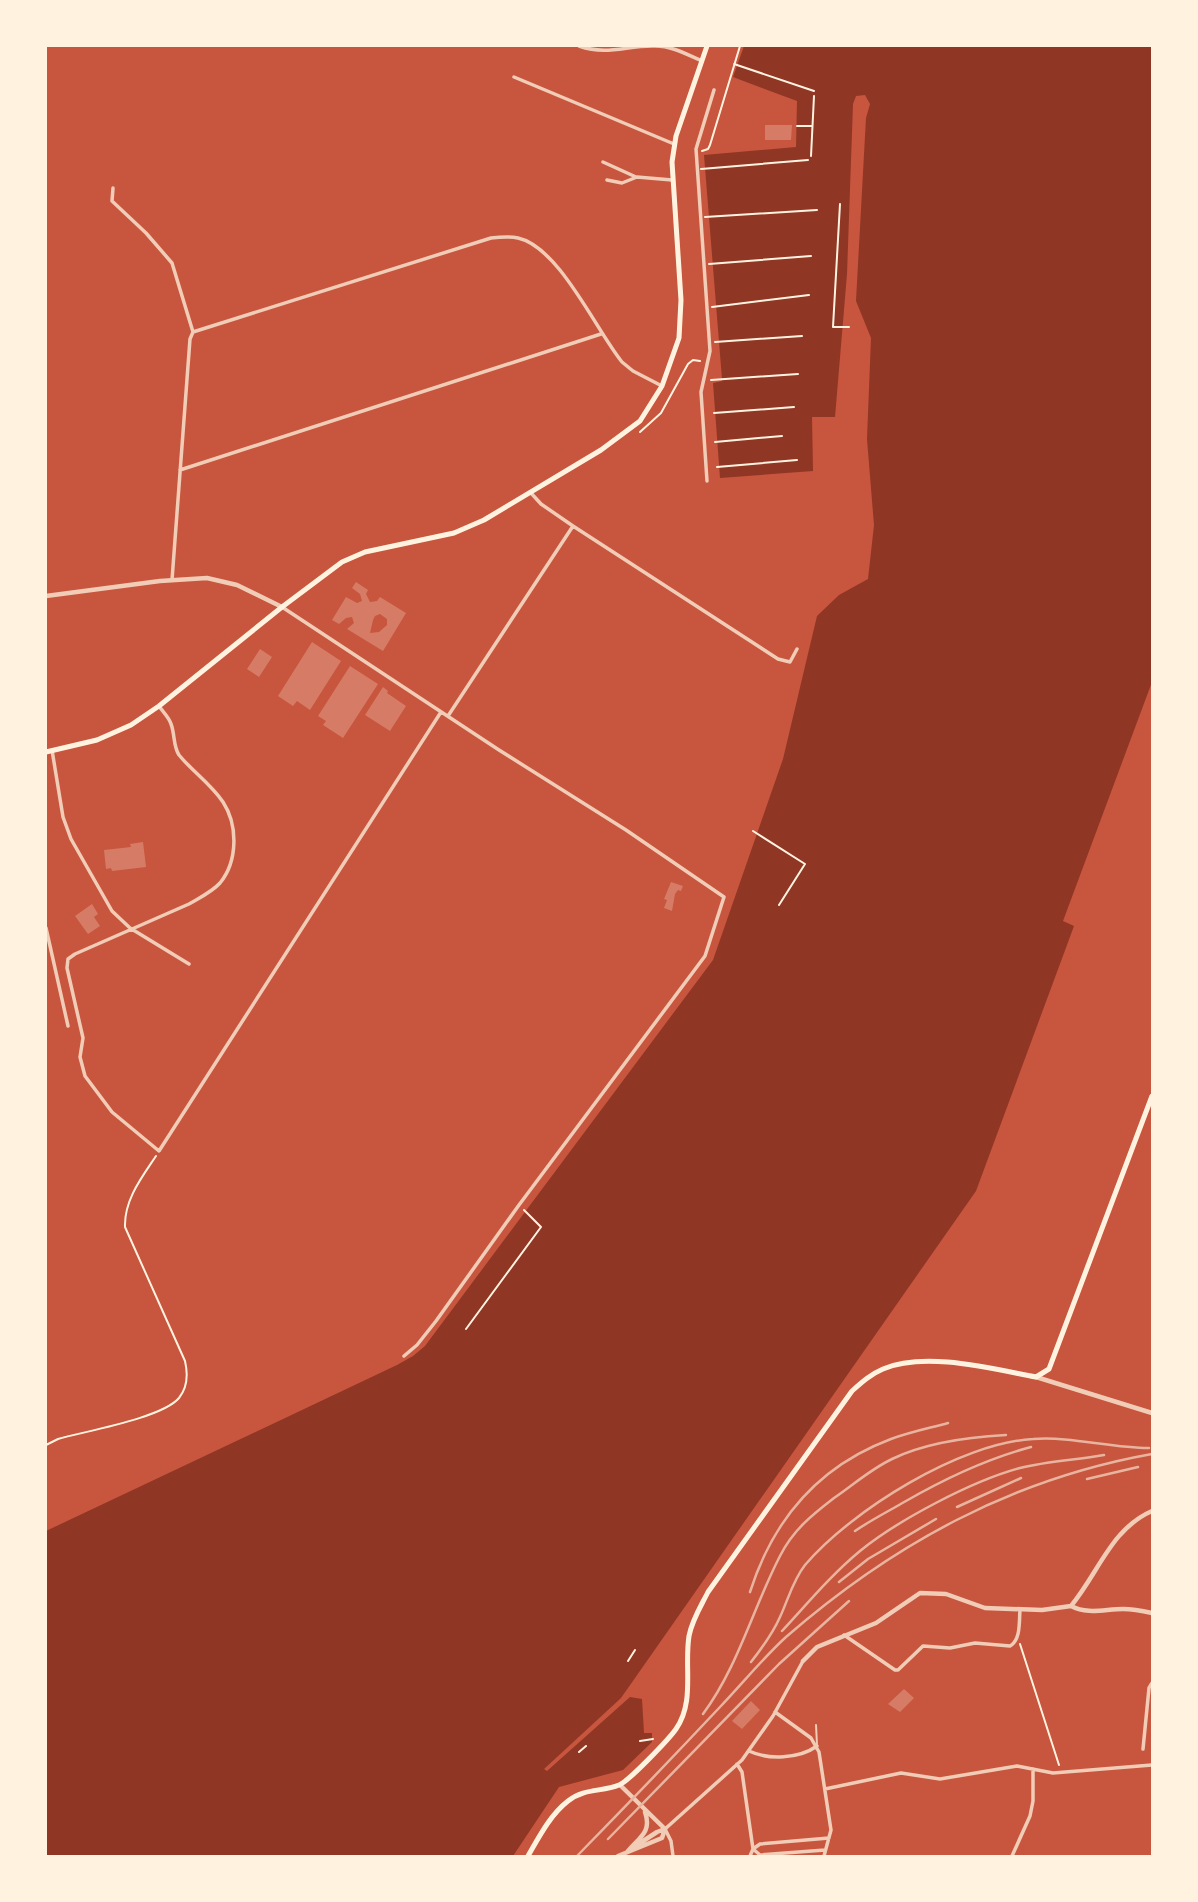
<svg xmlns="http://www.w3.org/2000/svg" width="1198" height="1902" viewBox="0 0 1198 1902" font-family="'DejaVu Sans',sans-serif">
  <rect width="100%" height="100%" fill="#c8553d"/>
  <!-- water -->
  <path fill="#8f3625" d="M744,46h408v636l-89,239 11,5 -98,265 -355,507 -77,71 3,2 83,-74 12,2 2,34h8v9l-29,28 -64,17 -46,69h-467v-325l351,-166 16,-9 12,-10 288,-386 70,-201 34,-143 22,-21 29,-16 6,-54 -7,-86 4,-101 -15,-37 10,-183 4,-14 -5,-9 -9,1 -3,8 -6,170 -12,143h-23l1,54 -93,7 -7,-95 9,-2v-2l-18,-224 92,-8 1,-46 -64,-24z"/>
  <!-- building -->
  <path fill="#d67c66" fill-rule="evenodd" d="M765,125h27l-1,15h-26z
    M356,582l12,8 -2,4 4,8 7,-1 3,-4 26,16 -23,38 -36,-22 7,-6 -2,-6 -6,1 -7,6 -7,-4 14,-23 11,6 5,-2 -2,-7 -8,-6zM380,614l7,5v6l-8,7 -9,1 3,-13 2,-4z
    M312,642l29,19 -31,49 -13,-9 -4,5 -15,-10z
    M260,649l12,8 -13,20 -12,-8z
    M350,666l28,18 -35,54 -20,-13 3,-4 -8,-5z
    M383,687l5,4 -1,2 19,13 -16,25 -25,-16z
    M143,842l3,25 -34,4 -1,-3 -5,1 -2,-19 27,-3 -1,-3z
    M671,882l12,4 -2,5 -3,-1 -3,4 -3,17 -8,-3 3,-8 -3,-1z
    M92,904l6,10 -4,3 6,9 -12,8 -13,-18z
    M904,1689l10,9 -14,14 -12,-8z
    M751,1701l9,9 -18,19 -10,-8z"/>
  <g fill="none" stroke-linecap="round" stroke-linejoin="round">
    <!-- path -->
    <path stroke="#fff3e0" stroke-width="2" d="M734,64l80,27
      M797,126h15
      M702,151l6,-2 2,-4 30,-99
      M811,156l3,-60
      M701,169l107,-9
      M840,204l-7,123h16
      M705,217l112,-7
      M709,264l102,-8
      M712,307l97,-12
      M715,342l87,-6
      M711,380l87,-6
      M714,413l80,-6
      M640,432l21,-19 27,-49 5,-4 7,1
      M715,442l67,-6
      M717,467l80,-7
      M753,831l52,33 -26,41
      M466,1329l75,-102 -17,-17
      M46,1445l12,-6c28,-8 104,-21 121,-41 9,-11 9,-24 6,-37l-60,-134c-1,-27 17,-50 31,-71
      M1020,1644l39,121
      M628,1661l7,-11
      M640,1741l13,-2
      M579,1752l7,-6"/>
    <!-- service -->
    <path stroke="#f1ccb7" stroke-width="2" d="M816,1725l1,20"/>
    <!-- minor -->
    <path stroke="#f1ccb7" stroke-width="3.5" d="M579,46c29,10 48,-1 76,0 17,0 31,8 47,15
      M514,77l160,67
      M603,162l33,15
      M607,180l15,3 15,-6 35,3
      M113,188l-1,13 34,32 26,30 21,69
      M180,470l421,-136
      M707,481l-6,-89 9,-41 -14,-202 18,-59
      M531,493l10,11 32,22 205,133 12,3 7,-13
      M172,580l18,-241 3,-7 298,-94c9,-1 18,-2 27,0 41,9 78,92 104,124l11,9 29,15
      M282,607l217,143 127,80 98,67 -19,59 -186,249 -83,116 -19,24 -13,11
      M159,706c4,6 10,11 12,18 4,10 2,22 8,31 13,16 32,29 44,47 15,23 15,59 -3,81 -8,9 -21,15 -31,21l-114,50 -7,5 -1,9 16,70 -3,19 5,19 27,36 47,39 282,-439
      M448,716l125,-190
      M52,750l11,67 8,22 41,72 18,17 59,36
      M46,928l22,98
      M844,1635l51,35h3l25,-24 27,2 25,-5 35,3c11,-6 9,-25 10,-36
      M775,1712l36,26 8,14 12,78 -7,26
      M1143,1749l6,-61 3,-5
      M749,1751c19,9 50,8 68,-5
      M737,1764l5,8 11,77 -3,7
      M825,1789l76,-16 39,6 77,-13 36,7 99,-8
      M825,1850l-65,5 -7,-6 7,-5 69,-6
      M673,1856l-2,-15 -6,-12 77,-69 31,-44 30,-55
      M1012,1856l18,-40 3,-15v-32"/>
    <!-- tertiary -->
    <path stroke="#f1ccb7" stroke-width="4.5" d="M46,596l114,-15 47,-3 30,7 45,22
      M1036,1377l116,36
      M1071,1606c17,9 34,3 52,3 10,0 20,2 29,4
      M803,1661l14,-14 59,-24 44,-30 26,1 39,14 57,2 29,-4c28,-34 40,-77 81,-95
      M620,1785l45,44
      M634,1847l23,-15 8,-3
      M628,1851c12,-14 24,-19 17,-39
      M618,1856l44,-18 3,-9"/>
    <!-- secondary -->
    <path stroke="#fff3e0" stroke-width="5" d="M46,752l51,-12 34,-15 28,-19 123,-99 60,-45 23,-10 89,-19 30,-13 117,-70 39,-29 22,-35 17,-48 2,-38 -9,-138 4,-26 31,-90
      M528,1856c11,-19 22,-41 40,-55 16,-13 34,-9 51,-16 9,-3 50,-46 57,-56 19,-27 8,-62 13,-93 3,-16 12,-30 19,-44l144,-201c10,-9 19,-17 31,-22 42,-18 110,0 153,8l13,-8 103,-273"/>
    <!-- rail -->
    <path stroke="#e9b49f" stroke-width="2.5" d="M1087,1479l51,-12
      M957,1507l64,-29
      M855,1531c16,-11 34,-20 51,-30 40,-23 80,-42 125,-54
      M839,1582l29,-23 68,-40
      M750,1592c23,-72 69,-126 141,-153 19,-7 39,-11 57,-16
      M782,1631c25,-27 49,-56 78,-80 38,-31 112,-70 160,-83 27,-7 56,-8 84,-13
      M751,1662c11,-14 22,-29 29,-45 8,-17 13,-37 25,-52 47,-55 155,-122 228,-126 38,-3 77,9 116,9
      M703,1714c35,-47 50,-106 77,-158 13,-26 32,-41 54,-58 19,-13 37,-29 58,-39 35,-17 76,-22 114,-24
      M608,1839l171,-175 70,-63
      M577,1856c48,-49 96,-99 143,-149 22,-23 43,-49 66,-70 107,-93 226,-158 366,-183"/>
  </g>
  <!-- border -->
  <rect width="1198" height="1902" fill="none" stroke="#fff3e0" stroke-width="94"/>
</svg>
